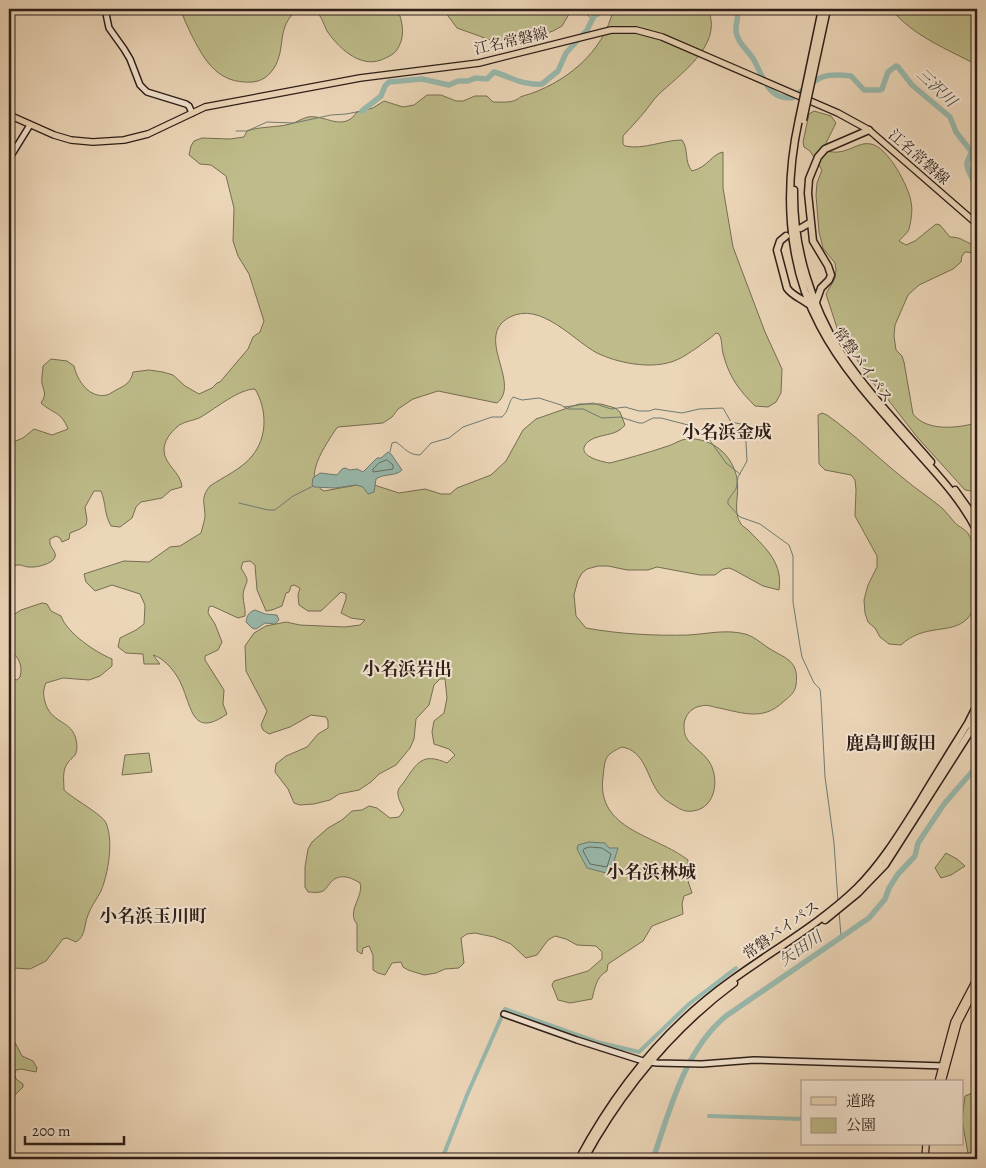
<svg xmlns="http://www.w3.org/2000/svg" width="986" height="1168" viewBox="0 0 986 1168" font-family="Alegreya,'Noto Serif JP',serif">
  <rect width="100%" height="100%" fill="#ecd6b8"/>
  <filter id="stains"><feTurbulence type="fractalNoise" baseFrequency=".004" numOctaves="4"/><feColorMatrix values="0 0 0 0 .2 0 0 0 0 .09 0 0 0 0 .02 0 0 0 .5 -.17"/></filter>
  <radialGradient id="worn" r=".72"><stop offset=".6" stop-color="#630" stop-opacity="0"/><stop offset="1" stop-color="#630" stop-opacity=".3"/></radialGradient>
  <!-- green -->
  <path fill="#bebc8a" stroke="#766d51" d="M181,9h117c-23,19 -11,38 -24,59 -7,11 -16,15 -29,14 -30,-1 -42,-25 -54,-48 -4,-9 -8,-16 -10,-25z
    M312,9h78l10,7c3,10 4,21 -1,30 -3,8 -11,11 -18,14 -22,8 -43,-13 -54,-29 -4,-8 -6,-18 -15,-22z
    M443,9h129l-10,17 -9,5 -23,8 -34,3 -39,-14z
    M613,9h91l5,3c13,34 -30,63 -51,83 -4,4 -8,10 -12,15 -7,9 -15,17 -23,26v8l2,2c19,4 38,-6 57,-6 7,9 2,22 10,31 16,-4 20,-17 31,-19v36l10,59 32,85 17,37 -1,24 -5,9 -8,5 -13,-1c-16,-16 -25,-28 -31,-49 -3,-8 -1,-16 -5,-23l-3,-1c-6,6 -12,9 -18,14 -9,6 -17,12 -27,15 -22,7 -53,1 -74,-9 -23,-12 -56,-52 -87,-36 -37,19 12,66 -13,86l-59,-12 -25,8 -15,10 -6,8 -9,6 -45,4 -2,2c-9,14 -36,51 -12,62l44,-8 31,10 26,-4 16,5h9l7,-6 34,-13 15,-14 17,-31 13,-11 43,-15h22l14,4 5,4 5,13c-9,12 -25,8 -36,16 -17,14 13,21 21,22 19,-5 37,-10 55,-16 8,-2 14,-7 21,-8 26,-2 47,16 51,40 3,14 -5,33 4,45 2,3 7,5 9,8 17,17 33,32 29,58l-16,-4 -29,-16 -5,-2 -6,1 -8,6h-15l-43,-8 -9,3h-21l-19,-4h-10l-11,3 -5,4 -4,7 -4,15 2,21 10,12c33,6 69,8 102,7 19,-1 38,-6 57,-1 8,2 15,8 22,13 16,11 33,12 29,38 -1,8 -7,12 -13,17 -20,19 -40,11 -64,6 -6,-1 -12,-4 -18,-2 -9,1 -16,9 -17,18 0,5 0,10 3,15 5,7 15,13 21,21 12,16 9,48 -15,51 -7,1 -12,-1 -18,-5 -7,-4 -13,-8 -17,-14 -12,-17 -13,-41 -36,-45 -18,8 -17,12 -19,30 -7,53 53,58 85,83v21l4,12 -8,3 -2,8 1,10 -31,12 -9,15 -35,23 -1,7c-11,6 -12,17 -15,28l-22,4 -12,-3 -6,-15 2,-4 34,-10 14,-12v-7l-6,-6 -19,-1 -11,-6 -11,-3 -7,4 -11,15 -11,3 -15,-14 -17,-7 -19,-4 -8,1 -6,4 3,25 -5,5 -14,1 -9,4 -12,2 -16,-5 -5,-3 -2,-5 -9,1 -7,12 -7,-2 -5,-3v-15l-4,-9 -6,2 -1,6 -5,-3v-27c-11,-13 7,-27 3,-41 -10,-6 -20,-10 -29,-1 -4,4 -5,9 -11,10 -4,1 -9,0 -12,0l-3,-5v-20l3,-18 4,-7 16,-14 14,-8 10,-9 10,-1 7,-4 8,2 13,10 9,-1 5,-7c-2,-5 -7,-12 -6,-19 1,-4 4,-6 6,-9 13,-19 18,-30 43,-19l8,-8 -6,-6 -15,-5 -2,-12 2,-11 10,-8 3,-15 -2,-19h-5l-6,6 -5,20 -13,14 -2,20 -4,9 -14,17 -17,9 -8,8 -12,8 -20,4 -9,6 -16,4 -14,1 -6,-2 -6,-14 -13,-17 1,-8 10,-8 21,-9 11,-13 10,-6v-7l-2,-4 -15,-2 -21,12 -21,7 -6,-4 -2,-5 6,-14 -21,-40 -1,-25 9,-13 12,-7 20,-4 14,3 45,2 15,-2 5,-5 -14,-2 -10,-5 5,-14v-5l-5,-2 -20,19h-13l-9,-6 -1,-10 2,-7 -6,-3 -3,1 -2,6 -3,1 -4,13 -10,4 -6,1 -9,-21 -2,-25 -5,-4 -7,1 -2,6c11,17 4,11 2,27 0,7 3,14 2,21l-7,2 -26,-12 -3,1 -1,6 7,11 7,18 -4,8 -13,6v4l19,30 -1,14 4,10c-34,24 -35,-5 -45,-28 -4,-11 -17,-28 -29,-31l7,9h-16l-1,-10 -17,-1 -8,-6 2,-9 16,-8 8,-6 1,-19 -5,-11 -28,-9 -17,6 -9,-9 -2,-8 40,-13 25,1 21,-15 10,-1 21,-13c1,-5 3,-10 4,-16 0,-14 -5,-19 5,-31 13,-9 32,-17 42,-30 16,-19 15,-47 3,-67 -16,0 -39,19 -54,28 -7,4 -18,4 -24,10 -7,6 -13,14 -13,23 0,15 17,22 18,37l-11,3 -9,8 -21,4 -5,5 -4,11 -12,9 -9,-1c-7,-12 -5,-23 -10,-35h-7l-9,16 2,13 -1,5 -6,4 -10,4 -1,6 -7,3 -2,-4 -4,-2 -6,3c-2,8 7,12 5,18 -2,7 -20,11 -26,10 -5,0 -8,-3 -12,-2 -3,1 -6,2 -8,2v-127l4,2 10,-4 11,-9 18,6 16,-6c-7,-18 -15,-15 -27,-26 6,-10 3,-10 1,-20 -1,-4 1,-12 1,-17l8,-7 16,2 7,5c3,14 15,33 33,29 3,-1 7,-4 11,-6 8,-4 13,-7 15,-17l16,-2 14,2 10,3 12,11 14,8 13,-6 5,-5 3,-1 28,-33 5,-12 7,-5 4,-11 -15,-47 -11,-18 -5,-15 1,-33 -8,-32 -15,-11 -11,-1 -11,-9 2,-9 3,-5 8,-3 28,1 14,-2 3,-6c14,-5 28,-3 43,-7 6,-1 12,-6 18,-7 17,-3 35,16 49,-5l16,-4 11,-7 19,6 11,-2 13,-10h14l15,6h7l12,-5h12l6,6c8,0 16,1 23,-2 4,-2 3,-3 7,-4 40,-11 82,-44 90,-87z
    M891,9h86v56c-30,-16 -64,-29 -86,-56z
    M814,111l17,5 5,7 -10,20 5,9c18,2 27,-11 40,-8 17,3 38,43 40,58 2,7 0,20 -2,27 -1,4 -7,8 -10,12l7,4 9,-4 21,-17 4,1 10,12c14,0 15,7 27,8v8l-12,-1 -3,4 -1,6 -8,7 -34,16 -11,10 -13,30 -1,11 2,14 6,6 2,6 9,52c14,18 44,14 64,9v69l-12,-2 -48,-53 -31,-40 -17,-18 -24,-39 -7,-9 -12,-37 9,-16 1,-8 -1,-7 -12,-15 -4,-16 -3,-37 1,-12 5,-13 -12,-19 -6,-4 -1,-5 6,-28z
    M822,413l5,2c27,19 50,42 76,63 13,11 27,20 39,30 5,5 9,10 13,15 4,4 12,7 14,12 9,17 13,71 -2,84 -16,16 -43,4 -66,26l-12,-1 -9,-7 -5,-9 -7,-6 -3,-9 -1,-13 4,-15 9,-18v-11l-22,-40 1,-26 -1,-10 -4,-5 -26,-5 -6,-6 -1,-49z
    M42,603l5,1 4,7 10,5c6,17 34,36 51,43v7l-12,10 -11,4 -26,-2 -17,5c-3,7 -3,11 -1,19 6,21 24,18 30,34 2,5 3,14 0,19 -2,3 -6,5 -8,9 -5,7 -3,18 -3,26 8,8 39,25 42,33 8,18 2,51 -5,68 -4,8 -10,15 -13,24 -4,9 -2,21 -12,27l-9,-4 -4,1 -17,22 -16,8 -16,-1 -4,4 -1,9v-309l4,7 4,1 3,-3c3,-12 -1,-20 -11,-27v-32l12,-8z
    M149,753l3,19 -30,3 3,-20z
    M946,853l11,6 8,7 -14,9 -10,3 -6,-10z
    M9,1031l13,25 11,5 4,7 -1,4 -15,-3 -5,1 -1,4 1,5 7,5v3l-9,9h-5z
    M977,1091v68h-8l-7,-39 3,-24z"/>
  <!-- water -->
  <path fill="#99b9ad" stroke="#6e7b71" d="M388,452l3,2 11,16c-7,7 -18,3 -26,9l-2,13 -6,2 -5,-7 -7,-2 -21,3 -21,-1 -2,-2 1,-7 7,-5 17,2 5,-6 3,-1 5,2 7,-1 6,3 14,-14h4z
    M255,610l10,4 12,1 2,5 -4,4 -10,-1 -9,6 -4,-1 -6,-6c1,-7 3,-10 9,-12z
    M589,842l16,1 4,5h9l-8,26 -23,-6 -10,-19 1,-4z"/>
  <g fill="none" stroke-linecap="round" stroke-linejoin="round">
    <!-- shore -->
    <path stroke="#636c62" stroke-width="1" d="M387,460l6,5v4l-20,3v-3l6,-6z
      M590,847l12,1 9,6 -4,13 -17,-3 -7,-13 1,-2z"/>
    <!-- stream -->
    <path stroke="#6e7b71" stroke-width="1" d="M581,9l12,11
      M236,131h11l20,-9 27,1 37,-8 15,-1 16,-3
      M564,407l29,-4 18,6 14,-2 14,4h10l6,-2 27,4 17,-4 24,-1 8,14 14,3 2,36 -9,16 -2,12 -8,11v4l12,13 20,7 29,21 4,11v46l7,44 2,11 12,26 6,6 1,10 4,78 9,66 4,59
      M390,452l2,-9 4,-1c9,6 12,13 24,13l11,-12 18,-5 14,-11 29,-10h10c7,-6 6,-14 11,-20l9,3 17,-2 22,7 7,4h15l19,9 18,-1 19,6h4l10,-5h8l31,8 14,9 20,28 14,11
      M239,503l29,7h7l18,-14 20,-10
      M839,911l2,25
      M9,1156l10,3"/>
    <!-- canal -->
    <path stroke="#99b9ad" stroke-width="4" d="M709,1116l93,3
      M442,1159l25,-64 38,-86 92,33 42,10 50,-48 47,-36"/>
    <!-- river -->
    <path stroke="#99b9ad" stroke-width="5.5" d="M736,9c4,10 -1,14 0,22 1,12 13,20 18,29 6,11 11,28 23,35 4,2 11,3 15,3 26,-18 25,-26 59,-22l13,14h16l2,-1 6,-17 8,-6 2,1 14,18 38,32 6,15 15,19c0,5 -3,7 -4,12 -1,7 7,18 10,24
      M362,111l19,-15 4,-10 4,-4 33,-3 27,6 9,-4h10l7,-3 12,1 7,-7c17,5 30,14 48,12l16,-13 8,-18 21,-23 7,-14 12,-7
      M977,202l-2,7 2,6
      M653,1159c17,-49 31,-108 73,-143l143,-98 16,-19 4,-11 9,-14 17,-18 3,-13 26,-39 33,-38"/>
    <!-- secondary casing -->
    <g stroke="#2d1e18" stroke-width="8">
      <path id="secondary" d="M105,9l4,19 15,21 6,10 10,26 7,7 39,12 3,2 3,7
        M9,159l21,-34
        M970,725l7,7
        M504,1014l73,26 66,21 14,2 45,1 52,-4 191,6"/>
    </g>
    <!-- primary casing -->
    <g stroke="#2d1e18" stroke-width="8">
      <path id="primary" d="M9,115l45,20 17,5 22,2 31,-2 24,-6 57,-27 155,-29 119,-15 132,-33h25l26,7 176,76 31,17 108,94
        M938,1082l16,-60 23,-44
        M942,1082l16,-59 19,-37
        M925,1159l1,-15"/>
    </g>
    <!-- highway casing -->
    <g stroke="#2d1e18" stroke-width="9">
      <path id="highway" d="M799,119c-15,68 -13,144 21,207 22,42 54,77 85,112 25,29 55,58 72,93
        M794,190c-1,57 17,115 47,163 26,39 59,73 90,109
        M801,228l10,-6
        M786,236l-6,5 -3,9 10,38c5,8 16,11 24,18
        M816,302l5,-14 8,-8 2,-5 -3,-9 -15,-25 -5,-48 1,-14 9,-22 7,-8 44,-19
        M955,490l22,31
        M825,920l33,-27 27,-28 88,-138 4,-10
        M579,1159c38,-71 87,-132 153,-179 41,-30 88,-56 125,-92 25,-25 43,-55 62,-85 16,-27 33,-54 49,-80l9,-18
        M584,1159c38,-69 87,-129 150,-176"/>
    </g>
    <!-- secondary -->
    <use href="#secondary" stroke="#f3e4d1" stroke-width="5"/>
    <!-- primary -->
    <use href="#primary" stroke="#ecd6b8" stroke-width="5.5"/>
    <!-- highway -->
    <use href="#highway" stroke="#ecd6b8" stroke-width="6"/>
    <!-- highway-bridge casing -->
    <g stroke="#2d1e18" stroke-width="9" stroke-linecap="butt">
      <path id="highway-bridge" d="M799,119l23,-110
        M803,120l24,-111"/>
    </g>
    <!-- highway-bridge -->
    <use href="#highway-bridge" stroke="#ecd6b8" stroke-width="6"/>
  </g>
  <g text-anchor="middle" stroke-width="4" stroke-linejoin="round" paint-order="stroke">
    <!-- street labels -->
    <g font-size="15" fill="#2d1e18" stroke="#f3e4d1">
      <text transform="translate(511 41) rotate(-13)" y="5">江名常磐線</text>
      <text transform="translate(919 157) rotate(41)" y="5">江名常磐線</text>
      <text transform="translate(863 365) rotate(54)" y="5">常磐バイパス</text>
      <text transform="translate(781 930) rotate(-35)" y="5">常磐バイパス</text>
    </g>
    <!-- water labels -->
    <g font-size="16" font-style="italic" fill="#4d4c45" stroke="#f3e4d1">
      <text transform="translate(937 87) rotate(43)" y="6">三沢川</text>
      <text transform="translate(800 948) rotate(-34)" y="6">矢田川</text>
    </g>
    <!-- quarter labels -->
    <g font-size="18" font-weight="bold" fill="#2d1e18" stroke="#f3e4d1">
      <text x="727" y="438">小名浜金成</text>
      <text x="407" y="675">小名浜岩出</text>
      <text x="891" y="749">鹿島町飯田</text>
      <text x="651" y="878">小名浜林城</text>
      <text x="153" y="922">小名浜玉川町</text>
    </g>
  </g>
  <!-- margin -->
  <rect width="986" height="1168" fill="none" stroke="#ecd6b8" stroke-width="30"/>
  <rect x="10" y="10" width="966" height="1148" fill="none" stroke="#2d1e18" stroke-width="2.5"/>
  <rect x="15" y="15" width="956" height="1138" fill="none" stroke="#2d1e18"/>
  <!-- legend -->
  <rect x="801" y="1080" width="162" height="65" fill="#f3e4d1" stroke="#a49587"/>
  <rect x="811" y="1097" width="25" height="8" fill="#ecd6b8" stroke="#a49587"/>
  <text x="846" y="1106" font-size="15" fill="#2d1e18">道路</text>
  <rect x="811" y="1118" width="25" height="15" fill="#bebc8a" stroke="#a49587"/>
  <text x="846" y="1130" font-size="15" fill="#2d1e18">公園</text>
  <!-- scale -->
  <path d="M25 1136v8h99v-8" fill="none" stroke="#2d1e18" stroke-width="2.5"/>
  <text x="32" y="1136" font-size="15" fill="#2d1e18" stroke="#f3e4d1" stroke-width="4" paint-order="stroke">200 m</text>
  <rect width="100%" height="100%" filter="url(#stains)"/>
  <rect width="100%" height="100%" fill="url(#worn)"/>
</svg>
